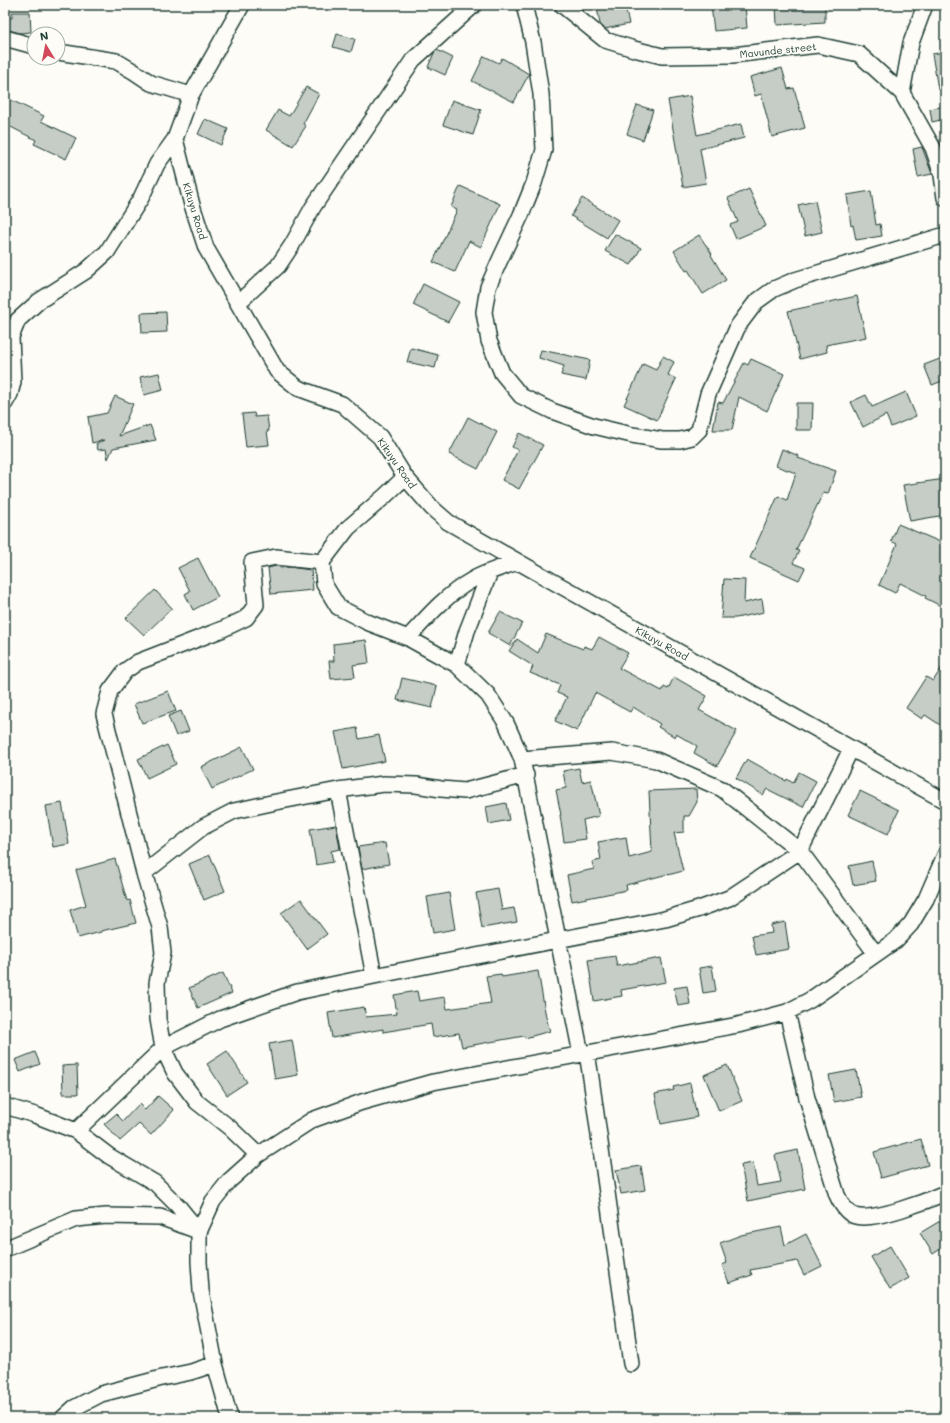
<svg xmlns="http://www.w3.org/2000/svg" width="950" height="1423" viewBox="0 0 950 1423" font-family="Mali,sans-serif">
  <rect width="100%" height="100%" fill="#fdfcf7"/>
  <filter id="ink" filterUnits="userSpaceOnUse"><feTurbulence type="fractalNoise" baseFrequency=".025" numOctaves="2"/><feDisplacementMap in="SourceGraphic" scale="8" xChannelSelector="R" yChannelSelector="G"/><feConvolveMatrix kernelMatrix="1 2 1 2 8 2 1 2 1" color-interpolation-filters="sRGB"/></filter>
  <g filter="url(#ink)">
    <!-- building -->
    <path fill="#c6cdc7" stroke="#1f3d34" d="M609,5h16l4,19 -24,5 -5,-5 -3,-16z
      M711,5h34l2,23 -33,3z
      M776,5h49v17l-48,3z
      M12,12h18l1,20 -11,1 -15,-4v-11h7z
      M337,34l18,5 -4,13 -18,-5z
      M437,50l16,8 -8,17 -17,-8 6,-14z
      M945,52v37h-7l-6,-35z
      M484,56l15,7 3,-5 27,16 -15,28 -42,-21z
      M782,68l6,21 6,-1 11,40 -33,9 -11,-43 -6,2 -5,-19z
      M306,87l13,7 -16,30 3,2 -13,20 -27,-16 12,-20 11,6z
      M690,96l7,39 44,-11 3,14 -44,11 6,34 -23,4 -15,-87z
      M9,99l35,17 -3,5 35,17 -10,21 -32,-15 2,-4 -31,-16v-17z
      M452,100l29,10 -8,25 -30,-10z
      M637,105l16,5 -10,30 -16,-6z
      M945,106v13l-13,3 -2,-13z
      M205,119l23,10 -7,16 -23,-11z
      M922,147l10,27 -14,3 -5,-28z
      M460,186l40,18 -19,43 -12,-6 -14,31 -22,-10 24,-52 -6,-3z
      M749,189l17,37 -30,13 -6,-14 8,-3 -10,-24z
      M871,191l5,34 4,-1 2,12 -26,4 -3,-15 -2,1 -4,-31z
      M582,198l36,22 -11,18 -36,-22z
      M815,201l7,31 -17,4 -7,-31z
      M615,234l26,14 -10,17 -26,-14z
      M699,235l13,19 -1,1 15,25 -23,14 -15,-24 -2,1 -12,-20z
      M423,284l36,18 -11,20 -35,-17z
      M857,296l9,41 -40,8 1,7 -27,7 -12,-48z
      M166,312l1,20 -25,1 -1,-20z
      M411,348l27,7 -3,13 -28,-6z
      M541,350l49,10 -4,20 -25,-5 3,-9 -25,-8z
      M663,356l11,6 -6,13 8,4 -19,41 -33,-15 19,-41 13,6z
      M945,357v23l-13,5 -8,-20z
      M751,359l33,15 -17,37 -28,-14 -7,33h-19l5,-28 5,1 21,-40 4,2z
      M159,373l4,17 -19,5 -4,-18z
      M906,392l10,24 -25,11 -5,-12 -23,12 -12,-25 15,-7 6,12z
      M115,396l18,8 -14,32 31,-11 6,15 -43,8 -5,11 -2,-10 -8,1 -2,-6 8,-4 -12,3 -4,-26 19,-4z
      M796,403h17l-1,27h-16z
      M254,413l1,4 12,-1 2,15h-2l2,14 -23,2 -4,-33z
      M468,417l29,15 -19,37 -29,-15z
      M519,433l24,12 -24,44 -17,-9 16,-30 -6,-3z
      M782,449l17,7 -1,2 38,13 -8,23 -5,-1 -27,57 3,1 -6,12 12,5 -6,12 -49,-22 28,-62 9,4 9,-27 -20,-7z
      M945,479v36l-35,6 -7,-36z
      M898,524l47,20v64l-20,-10 1,-2 -26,-13 -5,10 -16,-8 18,-41 -6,-3z
      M198,558l20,39 -25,13 -8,-16 5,-3 -12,-23z
      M276,566h4v2l9,-1 22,3 2,20 -42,4 -3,-26z
      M724,579l21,1 -1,23 18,-4 2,13 -28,6h-15z
      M155,590l17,18 -28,27 -18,-17z
      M500,612l22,11 -12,23 -22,-13z
      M546,634l37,15 1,-3 8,3 7,-12 29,16 -9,15 43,23 2,-4 4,2 6,-12 33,19 -8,14 38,21 -20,35 -23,-13 3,-7 -21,-12 -1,3 -17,-10 2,-3 -27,-17 -3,5 -35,-19 -18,38 -22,-10 12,-24 -10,-4 3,-8 -30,-12 3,-7 -24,-15 8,-12 21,14z
      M366,640l3,23 -16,2 2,12 -24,2 -2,-18h5l-1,-17z
      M945,663v65l-20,-13 -3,4 -16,-11 20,-31 7,4z
      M402,678l35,8 -5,22 -35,-8z
      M168,691l8,20 -34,12 -8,-19z
      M181,711l8,20 -13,5 -8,-20z
      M357,728l2,11 20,-4 6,26 -42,8 -8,-37z
      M167,745l9,19 -29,14 -9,-19z
      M242,747l11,22 -41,20 -11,-22z
      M747,759l39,22 1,-2 6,4 6,-11 17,9 -13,26 -36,-18 -4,6 -27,-17z
      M579,768l3,14 9,-2 8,36 -16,4 3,19 -22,3 -4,-27h1l-5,-25 10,-2 -3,-17z
      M696,789l1,13 -8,14h-5v16l-10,1 9,38 -15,4v-1l-42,11 1,5 -55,11 -5,-26 27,-6 -2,-7 9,-2 -3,-18 28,-5 3,21 23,-6 -3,-61z
      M860,791l39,19 -11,24 -40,-19z
      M62,803l7,41 -16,3 -7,-41z
      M506,803l3,17 -20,4 -3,-17z
      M336,825l4,24 -9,2 2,11 -17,3 -6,-36z
      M385,843l4,21 -27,5 -4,-22z
      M210,855l15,36 -21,9 -15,-36z
      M115,859l12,42 3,-1 6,23 -35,8v1l-23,6 -8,-28 16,-5 -10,-35z
      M872,861l4,20 -23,4 -4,-19z
      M498,889l4,21 12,-2 3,14 -35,6 -6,-35z
      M449,893l6,36 -22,4 -6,-36z
      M301,899l26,35 -20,15 -26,-36z
      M785,922l4,27 -33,6 -4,-19 20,-3 -1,-8z
      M615,956l2,10 44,-8 5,24 -45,8 1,6 -28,5 -6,-41z
      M712,966l4,25 -13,2 -4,-25z
      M538,971l8,46 4,14 -25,7 -1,-2 -62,11 -3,-14 -26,4 -2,-13 -48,8v-3l-51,9 -4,-25 36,-6 2,10 31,-3 -3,-19 23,-4 2,10 26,-4 2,12 44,-6 -5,-27 15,-2 1,3z
      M223,973l9,20 -34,15 -9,-20z
      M687,986l3,18 -12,2 -4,-18z
      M292,1040l6,35 -23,4 -6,-35z
      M227,1051l20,31 -20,13 -20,-31z
      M35,1052l5,12 -20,8 -5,-12z
      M77,1065l1,29h-15l-1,-28z
      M727,1065l15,36 -23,10 -15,-36z
      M856,1070l5,27 -27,5 -5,-27z
      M690,1083l7,34 -36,7 -6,-30 19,-4 -1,-3z
      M158,1096l16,14 -23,25 -12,-11 -19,17 -16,-17 12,-10 7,7 16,-17 6,6z
      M921,1139l7,26 -47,13 -7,-26z
      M798,1150l7,39 -57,12 -7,-36 12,-2 4,23 24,-4 -6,-27z
      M641,1166l4,24 -24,4 -5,-24z
      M945,1218v28l-12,8 -13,-21z
      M781,1227l4,18 21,-11 16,32 -18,9 -7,-14 -47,9 2,5 -23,8 -7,-18 5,-2 -7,-20 21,-8z
      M890,1246l19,32 -19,11 -19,-32z"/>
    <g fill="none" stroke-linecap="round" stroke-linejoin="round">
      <!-- street casing -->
      <g stroke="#1f3d34" stroke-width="18">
        <path id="street" d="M524,5l9,37 8,52 3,56 -10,33 -13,32 -23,49 -10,23 -4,25 5,29 13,32 19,23 31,15 42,15 38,9 30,5h18l12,-3 7,-7 9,-36 30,-68 18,-24 18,-13 21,-9 150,-45
          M562,5l43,35 29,9 28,7 71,-1 85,-10 41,9 43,39 31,55 9,27 3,23
          M5,38l29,8
          M58,52l58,9 17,10 18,12 40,12 -16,44 17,66 14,43 71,123 21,17 44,16 38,33 25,40 27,31 16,14 104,59 393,220
          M902,93l9,-50 14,-38
          M191,95l51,-90
          M238,303l40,-37 14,-21 21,-38 100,-147 61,-55
          M5,403l5,-9 3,-12 -2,-45 7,-17 21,-19 47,-30 21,-19 34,-54 16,-34 18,-25
          M405,477l-20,19 -37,32 -26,34 2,22 14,23 29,15 41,16 49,27 31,30 18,28 16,36 59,295
          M408,638c19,-21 39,-44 64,-58 14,-8 30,-13 46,-18
          M457,665l10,-34 23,-59
          M522,759l90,-7 44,8 66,29 78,62 76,103
          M338,790l36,186
          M144,873l59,-46 31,-16 42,-9 62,-12 46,-6 32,1 25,4 24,2 61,-16
          M787,1012l20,86 30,97c4,9 9,18 18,21 18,6 72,-15 90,-23
          M587,1053l4,25 40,286
          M5,1106l30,9 41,16 33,25 46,27 23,23 21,26
          M76,1131l87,-83 57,-29 77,-27 77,-16 291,-57 34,-10 30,-11 71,-47 51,-102
          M258,1155l-28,-27 -33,-26 -22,-29 -12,-25 -5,-29 -1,-36 6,-30 -3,-26 -16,-54 -40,-159 6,-23 15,-20 13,-9 85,-33 23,-11 10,-13 -4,-43 24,-5 46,5
          M5,1249l71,-30 30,-3 54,1 38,14
          M63,1418l11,-10 27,-14 61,-16 29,-6 24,-8
          M230,1418l-15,-54 -14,-73 -2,-29v-30l14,-31 16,-20 29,-26 54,-35 50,-18 71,-20 305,-57 49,-13 23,-12 86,-60 15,-16 15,-25 19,-44"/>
      </g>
      <!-- street -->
      <use href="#street" stroke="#fdfcf7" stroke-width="15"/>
    </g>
  </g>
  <g text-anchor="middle" stroke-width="3.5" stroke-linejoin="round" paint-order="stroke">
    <!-- street labels -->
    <g font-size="10" fill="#1f3d34" stroke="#fdfcf7">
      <text transform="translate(778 50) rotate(-6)" y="4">Mavunde street</text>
      <text transform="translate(195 211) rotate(73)" y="4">Kikuyu Road</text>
      <text transform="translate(397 463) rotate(55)" y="4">Kikuyu Road</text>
      <text transform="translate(662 643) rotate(29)" y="4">Kikuyu Road</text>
    </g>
  </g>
  <!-- margin -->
  <rect width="950" height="1423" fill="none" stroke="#fdfcf7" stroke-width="20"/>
  <rect x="10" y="10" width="930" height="1403" fill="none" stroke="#1f3d34" stroke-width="1.5" filter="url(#ink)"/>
  <!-- north arrow -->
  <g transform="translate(46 46) rotate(350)"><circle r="19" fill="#fdfcf7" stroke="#a4b0a9"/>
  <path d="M0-3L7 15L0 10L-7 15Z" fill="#d1495b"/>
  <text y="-6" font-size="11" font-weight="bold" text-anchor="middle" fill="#1f3d34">N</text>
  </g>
</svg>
